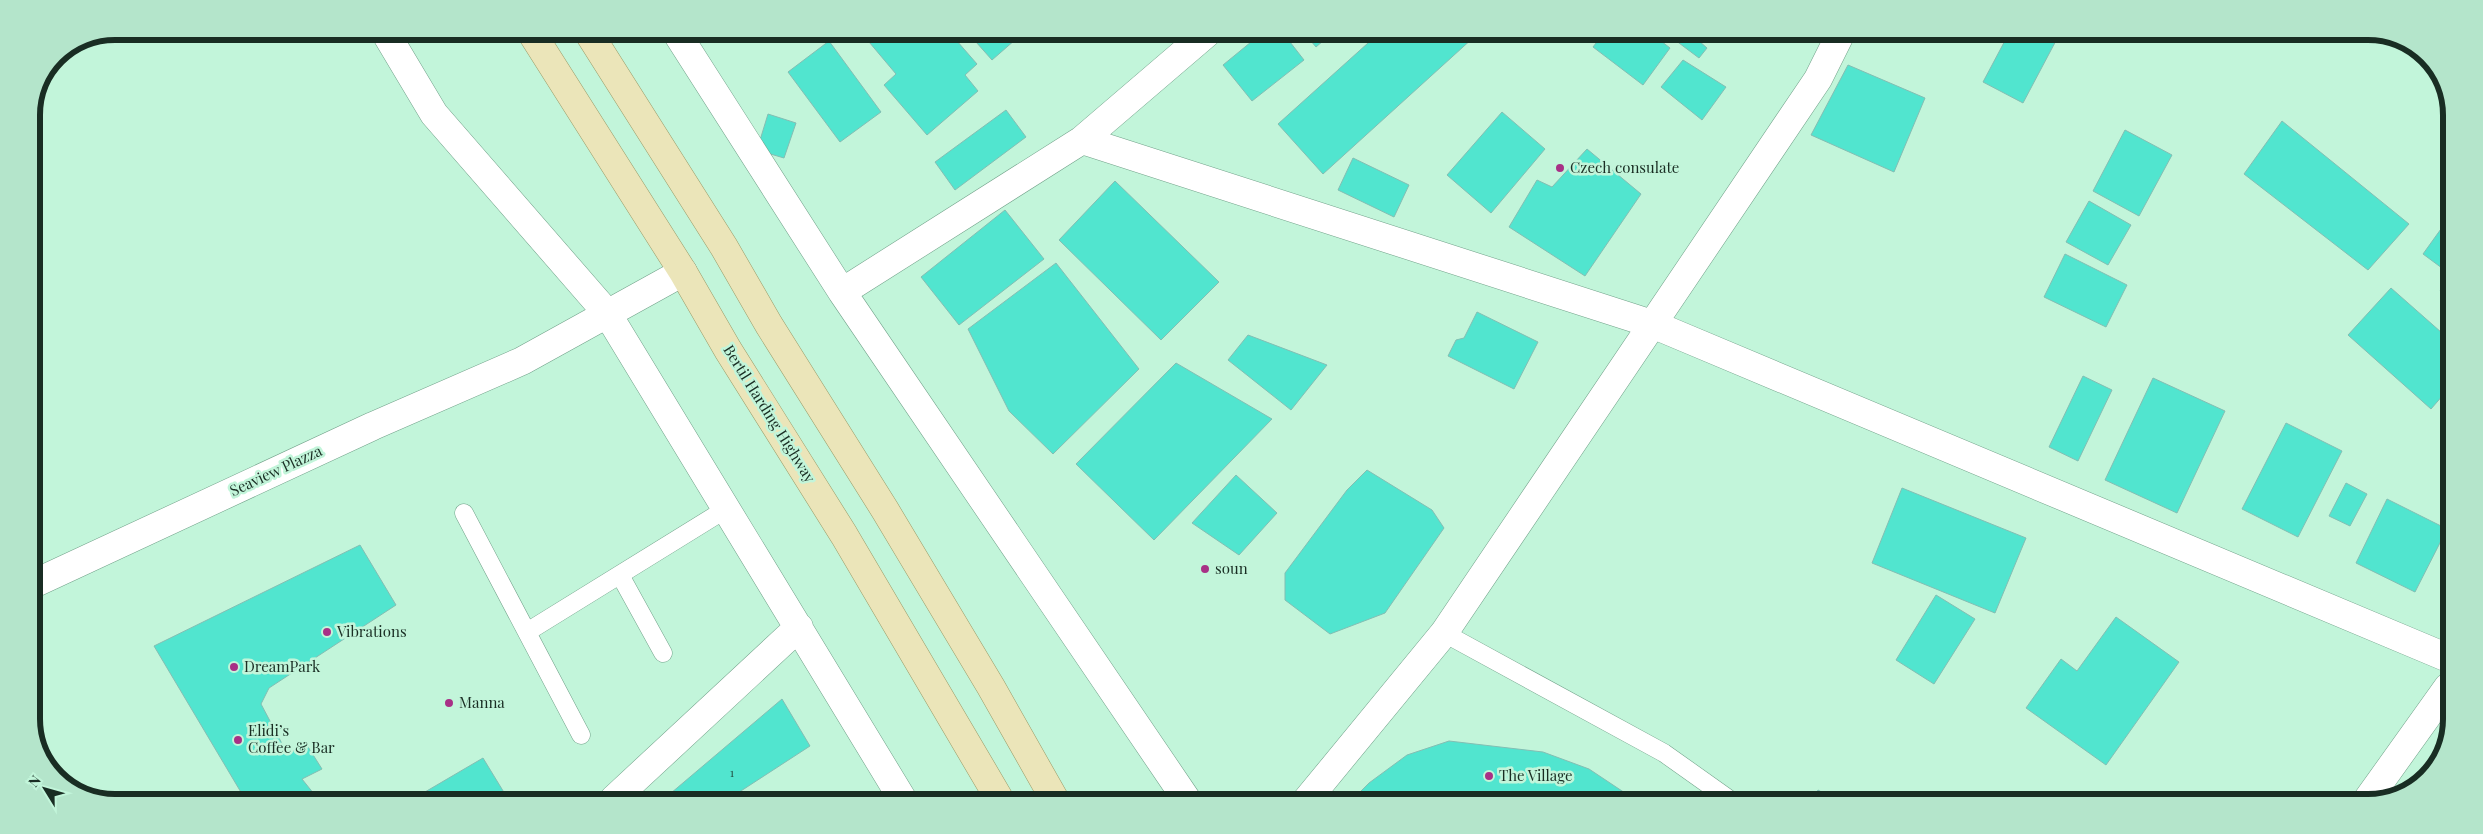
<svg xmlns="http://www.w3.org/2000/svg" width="2483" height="834" viewBox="0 0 2483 834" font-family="'Playfair Display',serif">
  <rect width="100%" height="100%" fill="#c2f5da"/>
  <!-- building -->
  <path fill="#51e5cf" stroke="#83beb3" d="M868,33h82l27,31 -12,11 13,16 -51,44 -43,-50 12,-11 -32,-38z
    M968,33h55l-31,27z
    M1044,33h27v3l-5,6 -17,-3z
    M1262,33h21l21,27 -52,41 -29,-36z
    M1305,34h26l-15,13z
    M1378,34h94l2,3 -151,137 -45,-50z
    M1603,34h49l18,14 -27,37 -50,-38z
    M1667,34h24l16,14 -8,10z
    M2008,35h51l-36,68 -40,-21z
    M829,41l52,71 -41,30 -52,-70z
    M1683,60l43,27 -24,33 -41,-33z
    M1848,65l77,33 -31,74 -83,-37z
    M1006,110l20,27 -71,53 -20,-28z
    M1502,112l43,37 -54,64 -44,-38z
    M768,114l28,9 -12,35 -27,-8z
    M2282,121l127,103 -41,46 -124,-96z
    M2125,130l47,25 -33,61 -46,-25z
    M1587,149l54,45 -56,82 -76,-49 28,-47 15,7z
    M1353,158l56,27 -15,32 -56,-27z
    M1115,181l104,101 -58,58 -102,-100z
    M2089,201l42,24 -23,40 -42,-23z
    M1005,210l39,49 -85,66 -38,-48z
    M2451,215l-1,59 -27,-20z
    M2065,254l62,31 -21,42 -62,-30z
    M1056,263l83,106 -86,85 -44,-43 -41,-82z
    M2450,277v21l-10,-7z
    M2391,288l59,52v47l-19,22 -83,-74z
    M1477,312l61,30 -24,47 -66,-33 8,-16 8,-2z
    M1248,335l79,30 -36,45 -63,-50z
    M1176,363l96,56 -118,121 -78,-76z
    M2083,376l29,14 -34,71 -29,-14z
    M2153,378l72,33 -48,102 -72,-33z
    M2286,423l56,28 -44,86 -56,-28z
    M1367,470l65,40 12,18 -59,85 -55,21 -45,-34v-27l62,-83z
    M1236,475l41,38 -38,42 -47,-32z
    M2346,483l21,11 -17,32 -21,-10z
    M1902,488l124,50 -31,75 -123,-50z
    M2387,499l60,30 -32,63 -59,-29z
    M360,545l36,60 -127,83 -8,16 27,51 17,-13 17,27 -20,10 16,20h-73l-91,-153z
    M1936,595l39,24 -41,65 -38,-24z
    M2116,617l63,45 -73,103 -80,-57 35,-49 16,12z
    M782,699l28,47 -83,54 -63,-1z
    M1449,741l94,11 46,17 48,32h-286l18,-18 38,-28z
    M483,758l25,41h-95z
    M1818,790l21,12h-27z"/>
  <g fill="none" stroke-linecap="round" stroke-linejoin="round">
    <!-- service casing -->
    <g stroke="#71a189" stroke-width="19">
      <path id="service" d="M464,513l117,222
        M620,575l43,78
        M527,632l199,-123
        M1444,633l220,120 69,49"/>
    </g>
    <!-- minor casing -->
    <g stroke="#71a189" stroke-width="29">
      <path id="minor" d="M385,32l49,82 173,199 296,487
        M676,32l166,260 345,508
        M1082,140l570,184 796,334
        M842,292l240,-152 125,-107
        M31,585l342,-159 149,-65 161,-89
        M614,799l185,-172
        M1306,801l138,-168 374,-554 22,-44
        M2365,803l83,-116"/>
    </g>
    <!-- primary casing -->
    <g stroke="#999a67" stroke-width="29">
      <path id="primary" d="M531,32l152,240 45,78 116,185 156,265
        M588,32l136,215 45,78 116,185 106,177 64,113"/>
    </g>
    <!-- service -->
    <use href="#service" stroke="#fff" stroke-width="18"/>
    <!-- minor -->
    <use href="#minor" stroke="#fff" stroke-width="28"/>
    <!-- primary -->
    <use href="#primary" stroke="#ebe5b9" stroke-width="28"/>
  </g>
  <!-- markers -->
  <g fill="#a83086" stroke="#c2f5da" stroke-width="2">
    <circle cx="1560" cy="168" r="5"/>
    <circle cx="1205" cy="569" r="5"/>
    <circle cx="327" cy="632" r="5"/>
    <circle cx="234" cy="667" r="5"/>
    <circle cx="449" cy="703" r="5"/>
    <circle cx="238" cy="740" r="5"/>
    <circle cx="1489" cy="776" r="5"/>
  </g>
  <g text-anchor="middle" stroke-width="5" stroke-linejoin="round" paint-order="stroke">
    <!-- number labels -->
    <g font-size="12" fill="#275b4e">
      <text x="732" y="777">1</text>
    </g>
    <!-- poi labels -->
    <g font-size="15" fill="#192d23" stroke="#c2f5da" text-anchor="start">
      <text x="1570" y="173">Czech consulate</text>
      <text x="1215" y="574">soun</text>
      <text x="337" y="637">Vibrations</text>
      <text x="244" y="672">DreamPark</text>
      <text x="459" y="708">Manna</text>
      <text x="248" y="736">Elidi’s<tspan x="248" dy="17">Coffee &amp; Bar</tspan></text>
      <text x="1499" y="781">The Village</text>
    </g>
    <!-- street labels -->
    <g font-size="15" fill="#192d23" stroke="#c2f5da">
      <text transform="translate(769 414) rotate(58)" y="5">Bertil Harding Highway</text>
      <text transform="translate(276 471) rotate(-25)" y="5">Seaview Plazza</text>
    </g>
  </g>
  <!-- crop -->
  <path d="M0 0H2483V834H0ZM115 40H2368A75 75 0 0 1 2443 115V719A75 75 0 0 1 2368 794H115A75 75 0 0 1 40 719V115A75 75 0 0 1 115 40Z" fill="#b4e5cb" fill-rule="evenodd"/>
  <path fill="none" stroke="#192d23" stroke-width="6" d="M115 40H2368A75 75 0 0 1 2443 115V719A75 75 0 0 1 2368 794H115A75 75 0 0 1 40 719V115A75 75 0 0 1 115 40Z"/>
  <!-- north arrow -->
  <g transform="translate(45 789) rotate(307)" stroke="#c2f5da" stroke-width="4" paint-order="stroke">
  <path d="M0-4L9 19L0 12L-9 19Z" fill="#192d23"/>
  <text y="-8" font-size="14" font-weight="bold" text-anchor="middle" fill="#192d23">N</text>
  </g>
</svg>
